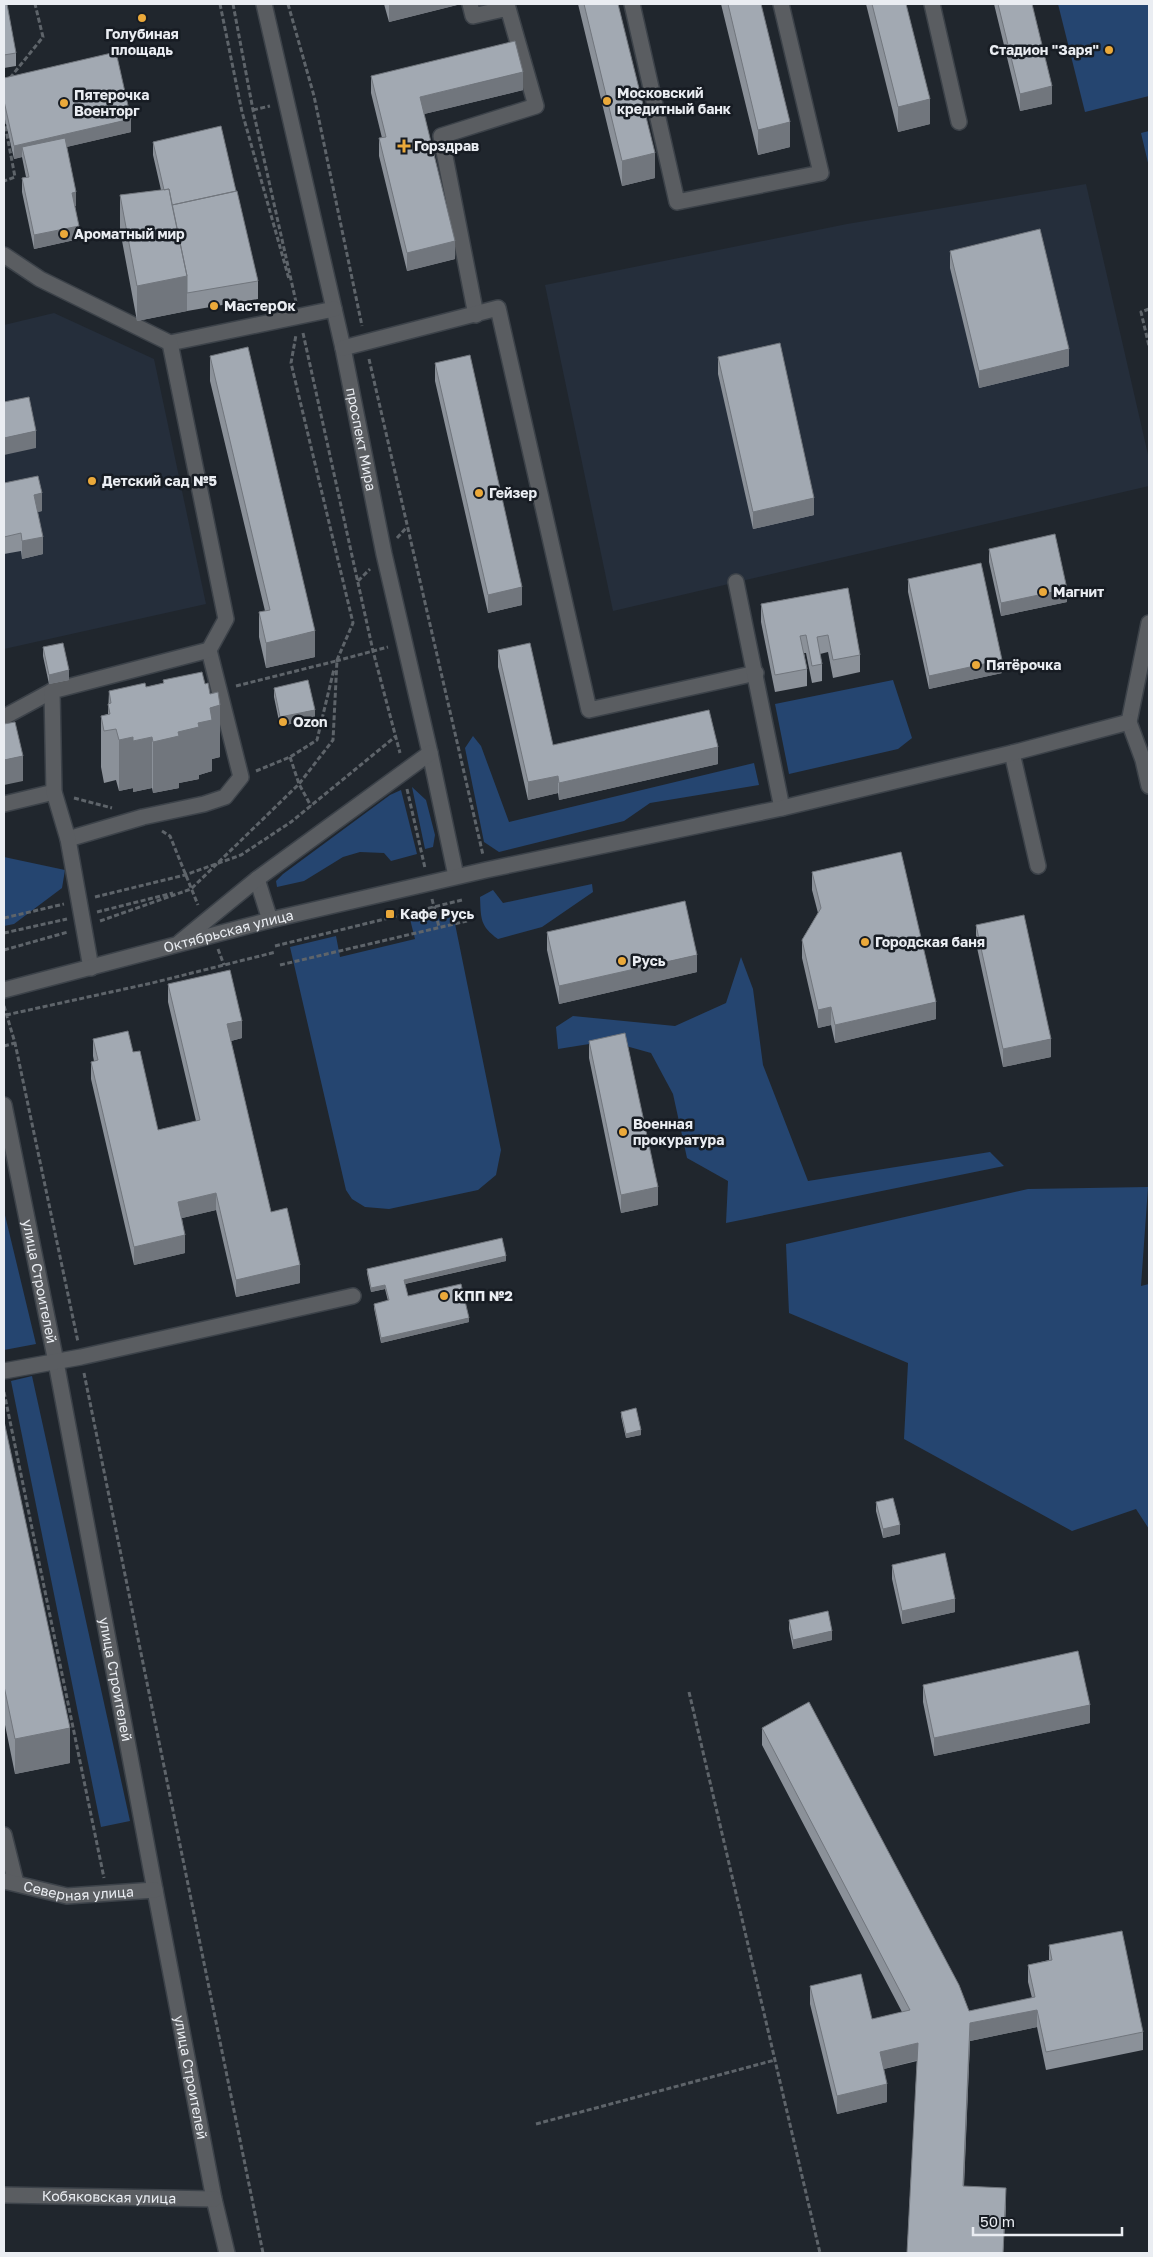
<svg xmlns="http://www.w3.org/2000/svg" width="1153" height="2257" viewBox="0 0 1153 2257" font-family="'Golos Text',sans-serif">
  <rect width="100%" height="100%" fill="#20262d"/>
  <!-- built -->
  <path fill="#252e3b" d="M1086,184l63,275v27l-536,125 -68,-326 302,-61z
    M54,313l100,46 52,245 -202,45v-324z"/>
  <!-- green -->
  <path fill="#254570" d="M1058,4h91v92l-64,16z
    M1149,131v36l-8,-34z
    M893,680l19,58 -14,11 -109,25 -14,-70z
    M473,736l8,10 28,76 245,-59 5,22 -109,18 -26,18 -125,31 -15,-10 -19,-94z
    M412,787l14,13 9,35 -2,12 -8,2z
    M401,790l16,64 -26,7 -7,-8 -24,-1 -17,5 -39,24 -27,6 -1,-6 7,-7 107,-79z
    M4,857l61,13 -3,18 -48,36 -10,2z
    M592,884l1,8 -51,35 -44,12c-18,-13 -17,-20 -18,-42l13,-7 10,13z
    M452,909l49,241 -5,25 -18,15 -89,19 -24,-2 -13,-8 -6,-9 -56,-243 46,-11 4,21 75,-18 -5,-20z
    M741,957l12,32 10,76 45,116 182,-29 14,14 -278,57 2,-42 -41,-23 -14,-64 -22,-41 -43,-12 -50,8 -2,-22 17,-11 102,10 51,-23z
    M1148,1187l-7,99 8,-2v245l-13,-20 -64,22 -168,-92 4,-76 -119,-50 -3,-69 242,-55z
    M4,1211l32,133 -32,6z
    M32,1376l98,445 -29,6 -90,-446z"/>
  <g fill="none" stroke-linecap="round" stroke-linejoin="round">
    <!-- minor casing -->
    <g stroke="#3c4249" stroke-width="18">
      <g id="minor">
        <path id="s1" d="M264,4l79,344 41,206 46,199 26,123"/>
        <path d="M470,4l3,12 35,-8 28,98 -95,30 35,179"/>
        <path d="M632,4l45,198 144,-29 -40,-169"/>
        <path d="M932,4l27,118"/>
        <path d="M4,255l36,24 130,64 164,-34"/>
        <path d="M343,348l155,-40 91,402 167,-37"/>
        <path d="M736,582l46,226"/>
        <path d="M1149,623l-20,99 14,38 6,26"/>
        <path d="M4,717l48,-26"/>
        <path d="M1012,753l26,113"/>
        <path d="M4,804l50,-12"/>
        <path d="M68,839l75,-22 61,-13 21,-7 16,-20 -32,-127"/>
        <path d="M257,879l13,41"/>
        <path d="M180,942l77,-63 173,-126"/>
        <path d="M91,968l-23,-129 -14,-47 -2,-101 157,-41 17,-31 -56,-276"/>
        <path id="s2" d="M4,990l266,-70 216,-50 296,-62 230,-55 117,-31"/>
        <path id="s3" d="M4,1105l52,257 99,528 59,309 13,54"/>
        <path d="M4,1371l77,-14 272,-61"/>
        <path d="M4,1835l12,48"/>
        <path id="s4" d="M4,1881l63,15 88,-6"/>
        <path id="s5" d="M4,2195l210,4"/>
      </g>
    </g>
    <!-- path -->
    <path stroke="#5e646a" stroke-width="3" stroke-dasharray="5 2.5" stroke-linecap="butt" d="M220,4l22,108 47,167
      M233,4l20,106 43,192
      M288,4l26,92 48,230
      M10,78l33,-41 -8,-33
      M253,110l17,-4
      M4,119l11,58 -11,4
      M1149,309l-8,3 8,34
      M303,333l70,318 27,102
      M369,359l114,496
      M397,538l9,-10
      M358,581l12,-12
      M336,661l52,-14
      M236,686l100,-25
      M290,757l9,27 12,22
      M256,771l34,-14 27,-17 17,-71
      M407,789l18,79
      M74,798l38,10
      M162,831l8,5 28,69
      M95,897l90,-22 56,-20 50,-33 105,-86
      M432,899l7,28
      M97,912l76,-19
      M4,918l60,-14
      M100,921l91,-32 108,-105 34,-44 4,-80 16,-37 -62,-260 5,-28
      M4,933l63,-14
      M275,946l187,-46
      M218,949l6,16
      M4,950l64,-18
      M280,965l187,-44
      M4,1006l11,37 63,299
      M6,1015l146,-32 124,-31
      M4,1046l11,-3
      M84,1373l179,880
      M4,1392l100,486
      M689,1692l131,561
      M536,2124l239,-64"/>
    <!-- minor -->
    <use href="#minor" stroke="#5a5d61" stroke-width="15"/>
  </g>
  <!-- wall -->
  <path fill="#8b9199" d="M4,4l12,49v13l-12,2z
    M384,4h77l-72,18z
    M578,4h40l37,174 -33,8z
    M721,4h40l29,143 -32,8z
    M866,4h40l24,120 -32,8z
    M994,4h38l20,100 -32,7z
    M371,76l152,14 -99,24 31,145 -48,12 -28,-115v-18h3l-11,-45z
    M4,78l127,54 -65,15 10,59h-1l4,33 -45,10 -12,-57v-14l4,-1 -4,-20 -8,2 -10,-44z
    M153,142l83,49 22,90v18l-71,12 -50,10 -17,-91v-35l41,-5 -8,-35z
    M950,251l119,115 -90,22 -29,-120z
    M210,356l105,301 -49,11 -7,-31v-25l6,-1 -55,-230z
    M718,357l96,158 -61,14 -35,-155z
    M435,363l87,242 -34,8 -53,-232z
    M4,483l38,28 -5,1 6,42 -21,5 -1,-8 -17,3z
    M989,549l78,53 -66,14 -12,-54z
    M908,579l94,94 -73,16 -21,-97z
    M848,588l12,67v17l-27,6 -5,-26 -8,2 2,10v17l-10,2 -6,-30h-2l3,16v17l-32,6 -14,-70v-18z
    M43,647l26,33 -20,4 -6,-28z
    M498,650l55,95 165,19 -159,36 -1,-7 -30,7 -30,-133z
    M163,680l57,77 -8,2v12l-13,4v4l-20,4v5l-26,5 -1,-5 -19,4v-4l-14,3 -3,-11 -12,3 -3,-16v-51l7,-2 1,-23 37,-4 17,-4z
    M274,688l41,31 -35,7 -6,-29z
    M812,872l124,147 -101,24 -4,-18 -13,3 -16,-70v-18l16,-27 -6,-23z
    M976,925l75,132 -48,10 -27,-124z
    M547,932l150,40 -138,32 -12,-54z
    M168,984l74,54 -11,3 40,171 29,71 -64,14 -20,-87 -34,8 3,35 -51,12 -43,-186v-17l3,-1 -1,-5v-17l40,13 25,78 38,-9 -28,-119z
    M589,1041l69,164 -37,8 -32,-155z
    M506,1261l-101,23 3,12 61,26 -88,21 -7,-35v-4l14,-3 -3,-12 -14,3 -4,-19v-4z
    M621,1412l20,23 -15,3 -5,-22z
    M4,1421l66,342 -55,11 -11,-54z
    M876,1502l24,32 -17,4 -7,-27z
    M892,1565l63,47 -53,12 -10,-45z
    M789,1620l43,20 -39,9 -4,-20z
    M923,1685l167,38 -156,33 -11,-54z
    M762,1728l207,283 63,-13 -4,-16v-17l21,-5v-15l94,87v18l-97,20 -9,-43 -67,14 -6,146 42,19 -3,47h-96l10,-192 -33,8 3,33 -50,12 -27,-110v-18l62,33 30,-7 -140,-267z"/>
  <!-- shaded-wall -->
  <path fill="#71767d" d="M389,4h72l-72,18z
    M523,72v18l-103,25v-18z
    M1052,86v18l-32,7v-17z
    M930,99v25l-32,8v-25z
    M131,119v13l-107,25 -2,-10v10l-8,2v-13z
    M790,122v25l-32,8v-25z
    M655,153v25l-33,8v-25z
    M76,192v14l-4,1v-14z
    M79,226v13l-45,10v-14z
    M455,241v18l-48,12v-18z
    M187,276v35l-50,10v-35z
    M1069,349v17l-90,22v-17z
    M36,431v17l-32,7v-17z
    M42,493v18l-8,2v-18z
    M814,498v17l-61,14v-17z
    M43,537v17l-21,5v-18z
    M522,587v18l-34,8v-18z
    M1067,589v13l-66,14v-13z
    M315,631v26l-49,11v-25z
    M1002,660v13l-73,16v-13z
    M69,670v10l-20,4v-9z
    M220,705v52l-8,2v12l-13,4v4l-20,4v5l-26,5v-51l45,-19 12,-15z
    M315,710v9l-35,7v-9z
    M133,737v51l-14,3v-51z
    M152,737v51l-19,4v-51z
    M718,747v17l-159,36v-17z
    M23,756v25l-19,4v-25z
    M558,776v17l-30,7v-18z
    M697,955v17l-138,32v-18z
    M936,1002v17l-101,24v-18z
    M831,1007v18l-13,3v-18z
    M242,1021v17l-15,4v-18z
    M1051,1039v18l-48,10v-18z
    M658,1187v18l-37,8v-18z
    M216,1193v17l-38,9v-17z
    M185,1235v18l-51,12v-18z
    M506,1256v5l-102,23v-4z
    M300,1265v18l-64,14v-17z
    M385,1285v4l-14,3v-4z
    M469,1318v4l-88,21v-5z
    M641,1430v5l-15,3v-4z
    M900,1525v9l-17,4v-9z
    M955,1599v13l-53,12v-13z
    M832,1631v9l-39,9v-9z
    M1090,1705v18l-156,33v-18z
    M70,1728v35l-55,11v-35z
    M1037,2010v17l-67,14 -7,163v-18l7,-163z
    M918,2043v17l-38,10v-18z
    M887,2084v18l-50,12v-18z
    M1006,2188v18l-3,47z"/>
  <!-- building -->
  <path fill="#a2a9b2" stroke="#71767d" d="M4,4h3l9,49 -12,2z
    M584,4h34l37,149 -33,8z
    M728,4h33l29,118 -32,8z
    M872,4h34l24,95 -32,8z
    M998,4h34l20,82 -32,8z
    M515,41l8,31 -103,25 35,144 -48,12 -28,-115 7,-1 -15,-61z
    M116,52l15,67 -117,27 -10,-45v-23z
    M221,126l15,65 -64,14 -3,-16 -5,1 -11,-48z
    M65,138l11,54 -4,1 7,33 -45,9 -12,-57 7,-1 -7,-30z
    M169,189l18,87 -50,10 -17,-91z
    M237,191l21,90 -71,12v-17l-15,-71z
    M1040,229l29,120 -90,22 -29,-120z
    M780,343l34,155 -61,14 -35,-155z
    M248,347l67,284 -49,12 -7,-31 11,-2 -60,-254z
    M470,355l52,232 -34,8 -53,-232z
    M29,397l7,34 -32,7v-36z
    M38,476l4,17 -8,2 9,42 -21,4 -1,-8 -17,4v-54z
    M1055,534l12,55 -66,14 -12,-54z
    M981,563l21,97 -73,16 -21,-97z
    M848,588l12,67 -27,5 -5,-25 -11,2 5,27 -10,2 -6,-31 -6,1 7,33 -32,6 -14,-71z
    M63,643l6,27 -20,5 -6,-28z
    M530,643l23,102 156,-35 9,37 -159,36 -1,-7 -30,6 -30,-132z
    M202,672l3,12 3,-1 2,11 8,-2 2,13 -10,3 2,12 -14,3 1,4 -21,5 1,4 -26,6 -1,-5 -19,4v-4l-14,3 -3,-11 -12,2 -3,-15 9,-2 -2,-10 3,-1 -2,-12 36,-8 1,4 18,-4 -1,-3z
    M308,680l7,30 -35,7 -6,-29z
    M15,722l8,34 -19,4v-36z
    M901,852l35,150 -101,23 -4,-18 -13,3 -16,-70 19,-32 -9,-36z
    M685,901l12,54 -138,31 -12,-54z
    M1024,915l27,124 -48,10 -27,-124z
    M230,970l12,51 -15,3 44,188 16,-4 13,57 -64,15 -20,-87 -38,9 7,33 -51,12 -43,-185 7,-2 -5,-21 35,-8 5,21 7,-1 18,79 42,-10 -32,-136z
    M625,1033l33,154 -37,8 -32,-154z
    M502,1238l4,18 -102,24 4,16 53,-12 8,34 -88,20 -7,-34 15,-4 -4,-15 -14,3 -4,-19z
    M636,1408l5,22 -15,4 -5,-22z
    M4,1421l66,307 -55,11 -11,-53z
    M893,1498l7,27 -17,4 -7,-27z
    M945,1553l10,46 -53,12 -10,-46z
    M828,1611l4,20 -39,9 -4,-20z
    M1078,1651l12,54 -156,33 -11,-53z
    M809,1702l150,283 10,26 66,-14 -7,-32 24,-5 -3,-15 73,-14 21,101 -97,20 -9,-42 -67,13 -7,163 43,2 -3,65h-96l11,-210 -38,9 7,32 -50,12 -27,-110 51,-12 11,45 38,-9 -148,-282z"/>
  <!-- markers -->
  <g fill="#eba93a" stroke="#171c23" stroke-width="2">
    <circle cx="142" cy="18" r="5"/>
    <circle cx="1109" cy="50" r="5"/>
    <circle cx="607" cy="101" r="5"/>
    <circle cx="64" cy="103" r="5"/>
    <path d="M401.5 138.5h5v5h5v5h-5v5h-5v-5h-5v-5h5z"/>
    <circle cx="64" cy="234" r="5"/>
    <circle cx="214" cy="306" r="5"/>
    <circle cx="92" cy="481" r="5"/>
    <circle cx="479" cy="493" r="5"/>
    <circle cx="1043" cy="592" r="5"/>
    <circle cx="976" cy="665" r="5"/>
    <circle cx="283" cy="722" r="5"/>
    <rect x="385" y="909" width="10" height="10" rx="2.5"/>
    <circle cx="865" cy="942" r="5"/>
    <circle cx="622" cy="961" r="5"/>
    <circle cx="623" cy="1132" r="5"/>
    <circle cx="444" cy="1296" r="5"/>
  </g>
  <g text-anchor="middle" stroke-width="5" stroke-linejoin="round" paint-order="stroke">
    <!-- poi labels -->
    <g font-size="14" font-weight="bold" fill="#eaedf2" stroke="#171c23" text-anchor="start">
      <text x="142" y="39" text-anchor="middle">Голубиная<tspan x="142" dy="16">площадь</tspan></text>
      <text x="1099" y="55" text-anchor="end">Стадион "Заря"</text>
      <text x="617" y="98">Московский<tspan x="617" dy="16">кредитный банк</tspan></text>
      <text x="74" y="100">Пятерочка<tspan x="74" dy="16">Военторг</tspan></text>
      <text x="414" y="151">Горздрав</text>
      <text x="74" y="239">Ароматный мир</text>
      <text x="224" y="311">МастерОк</text>
      <text x="102" y="486">Детский сад №5</text>
      <text x="489" y="498">Гейзер</text>
      <text x="1053" y="597">Магнит</text>
      <text x="986" y="670">Пятёрочка</text>
      <text x="293" y="727">Ozon</text>
      <text x="400" y="919">Кафе Русь</text>
      <text x="875" y="947">Городская баня</text>
      <text x="632" y="966">Русь</text>
      <text x="633" y="1129">Военная<tspan x="633" dy="16">прокуратура</tspan></text>
      <text x="454" y="1301">КПП №2</text>
    </g>
    <!-- street labels -->
    <g font-size="14" fill="#eaedf2" stroke="#171c23">
      <text dy="5" stroke="none"><textPath href="#s1" startOffset="446">проспект Мира</textPath></text>
      <text dy="5" stroke="none"><textPath href="#s2" startOffset="232">Октябрьская улица</textPath></text>
      <text dy="5" stroke="none"><textPath href="#s3" startOffset="180">улица Строителей</textPath></text>
      <text dy="5" stroke="none"><textPath href="#s3" startOffset="585">улица Строителей</textPath></text>
      <text dy="5" stroke="none"><textPath href="#s4" startOffset="76">Северная улица</textPath></text>
      <text dy="5" stroke="none"><textPath href="#s3" startOffset="990">улица Строителей</textPath></text>
      <text dy="5" stroke="none"><textPath href="#s5" startOffset="105">Кобяковская улица</textPath></text>
    </g>
  </g>
  <!-- border -->
  <rect width="1153" height="2257" fill="none" stroke="#eaedf2" stroke-width="10"/>
  <!-- scale -->
  <path d="M973 2227v8h149v-8" fill="none" stroke="#eaedf2" stroke-width="2.5"/>
  <text x="980" y="2227" font-size="15" fill="#eaedf2" stroke="#171c23" stroke-width="4" paint-order="stroke">50 m</text>
</svg>
